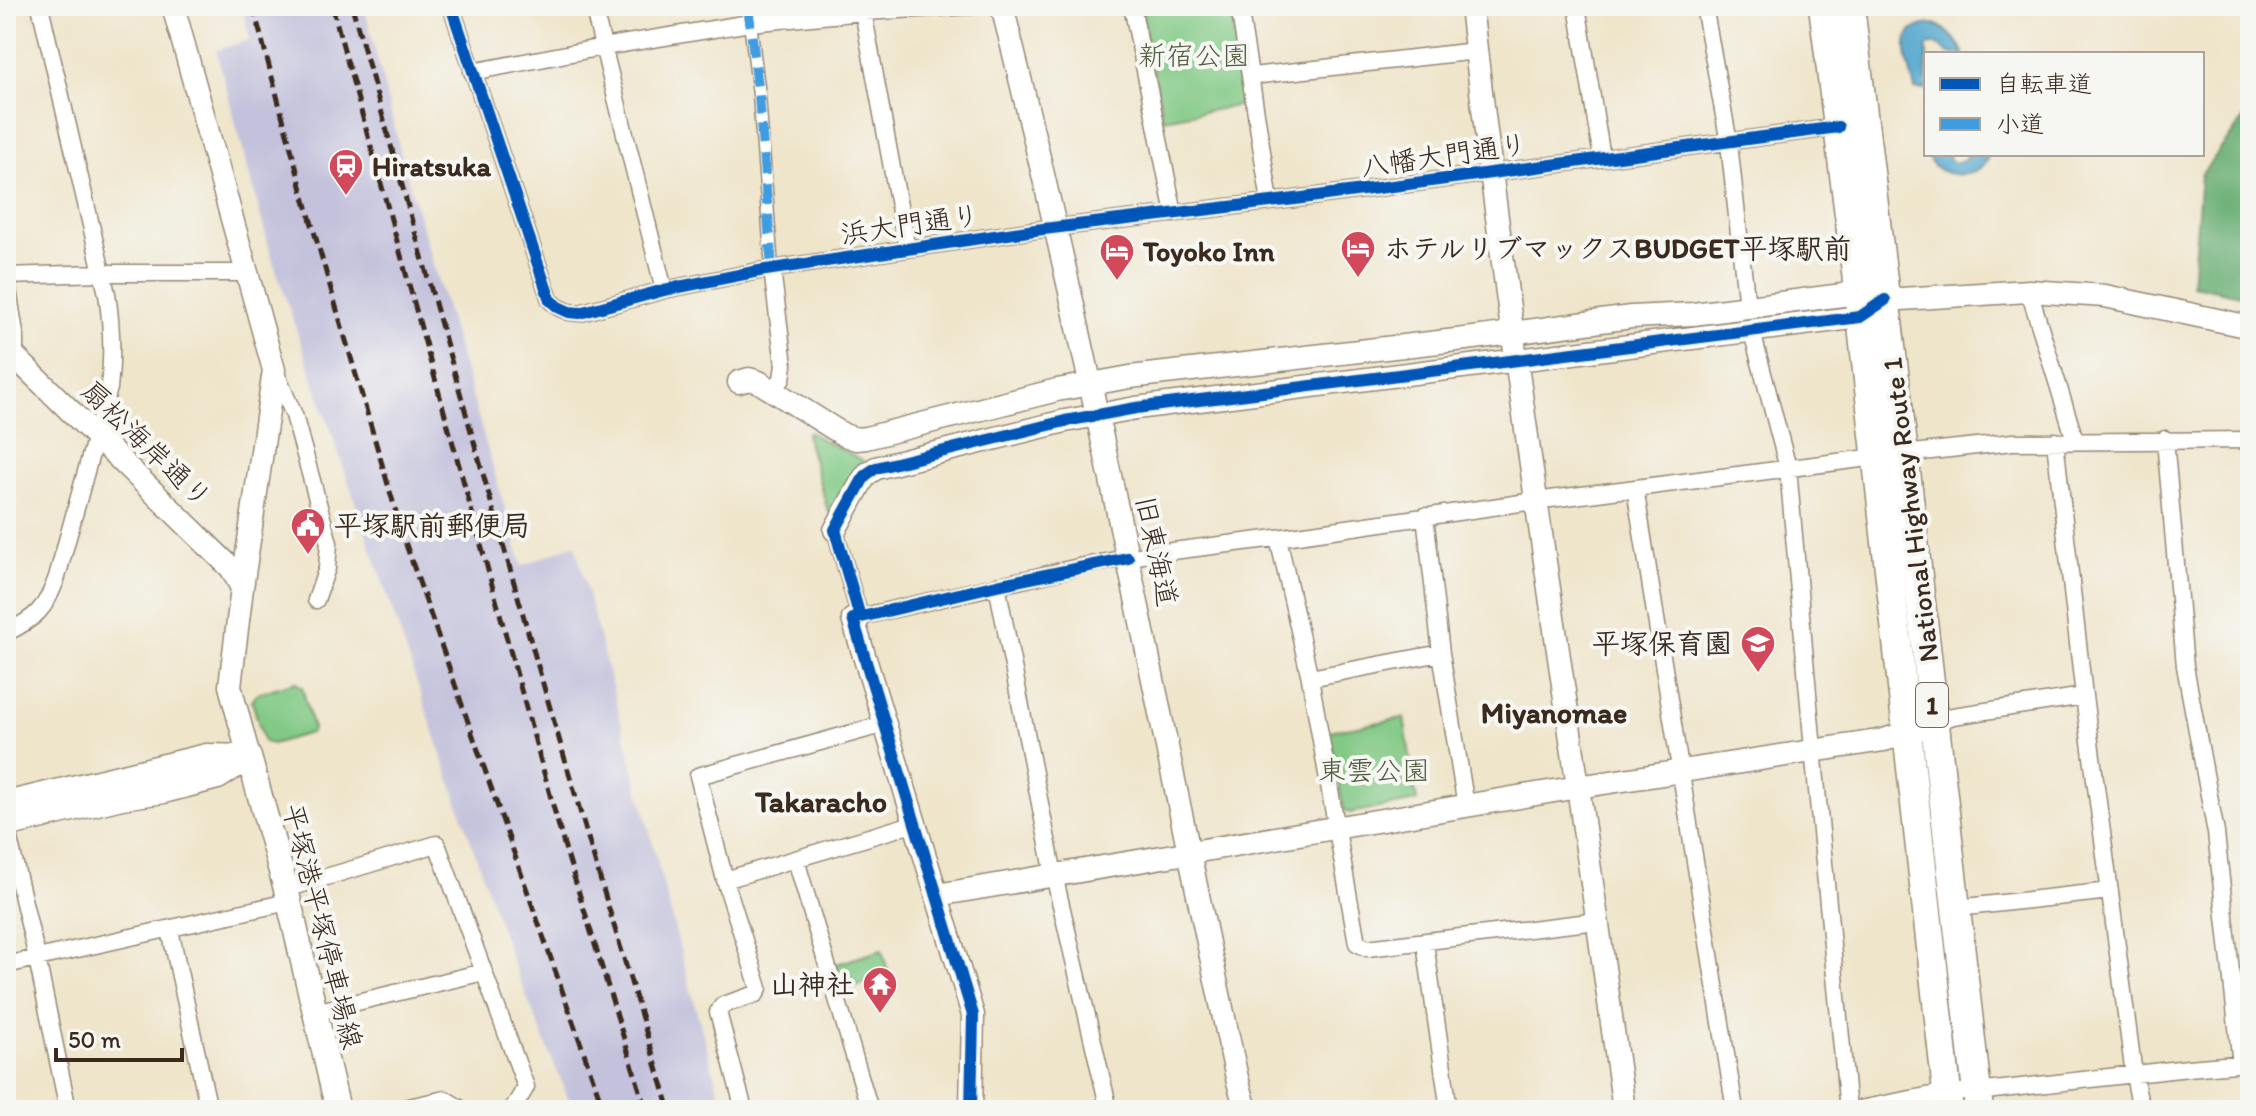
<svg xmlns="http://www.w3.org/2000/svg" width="2256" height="1116" viewBox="0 0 2256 1116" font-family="Itim,'Klee One',sans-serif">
  <rect width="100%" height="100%" fill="#f6f6f2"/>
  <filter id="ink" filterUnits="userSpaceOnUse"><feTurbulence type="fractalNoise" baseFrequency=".0125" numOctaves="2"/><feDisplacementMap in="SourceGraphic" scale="16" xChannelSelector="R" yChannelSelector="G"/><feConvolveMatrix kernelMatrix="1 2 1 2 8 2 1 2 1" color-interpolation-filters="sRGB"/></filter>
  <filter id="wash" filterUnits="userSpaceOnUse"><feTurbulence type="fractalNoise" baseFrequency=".006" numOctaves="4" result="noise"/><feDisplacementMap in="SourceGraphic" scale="32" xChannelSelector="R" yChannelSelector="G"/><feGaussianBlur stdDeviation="1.8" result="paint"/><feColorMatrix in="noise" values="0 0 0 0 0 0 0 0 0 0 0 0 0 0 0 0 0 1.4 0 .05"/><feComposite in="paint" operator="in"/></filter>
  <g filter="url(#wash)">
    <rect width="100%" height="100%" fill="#efe5cb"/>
    <!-- industrial -->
    <path fill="#c3c1db" d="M242,6h122l39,156 119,404 53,-22 115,443 34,123h-151l-61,-149 -241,-706 -55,-205 34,-10z"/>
    <!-- green -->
    <path fill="#81c985" stroke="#5e7a52" stroke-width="2" d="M1140,6h89l18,98 -84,15z
      M808,432l56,29 -11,11 -22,40 -3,-1 -22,-77z
      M295,682l7,5 11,42 -3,4 -38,11 -8,-2 -12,-41 4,-7z
      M1404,718l13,83 -68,12 -5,-3 -15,-79z
      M882,950l7,26 -47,14 -8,-25z"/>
    <!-- forest -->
    <path fill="#68ad72" stroke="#526c48" stroke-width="2" d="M2250,110v187l-58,-12 9,-110z"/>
    <!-- water -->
    <path fill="#52a7ce" stroke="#466876" stroke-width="2" d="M1935,24c14,7 23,17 29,30h-16c-6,-8 -11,-11 -21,-8l-1,44 -11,-1c-7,-29 -24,-64 20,-65z
      M1926,136v18h22l3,7 5,2 8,-2 4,-7h20v5c-14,25 -69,21 -62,-23z"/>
  </g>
  <g filter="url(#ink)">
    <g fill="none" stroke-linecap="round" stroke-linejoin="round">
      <!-- pedestrian casing -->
      <g stroke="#958874" stroke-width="15">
        <path id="pedestrian" d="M748,6l11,89 13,174"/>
      </g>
      <!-- minor casing -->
      <g stroke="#958874" stroke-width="19">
        <path id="minor" d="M451,6l99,294 8,7 11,5 11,1 84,-23 95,-19 276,-41 260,-31 543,-72
          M593,6l71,284
          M862,6l45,243
          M1132,6l42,208
          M1239,6l31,196
          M1577,6l25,152
          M1704,6l25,137 18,164
          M472,72l131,-25 147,-24 113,-11 108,-6
          M1252,76l224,-25
          M772,269l12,96 -2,14 -8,10
          M6,276l95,-3h146
          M6,277l9,56v23
          M2029,291l46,149
          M1752,332l36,136 25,281 35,361
          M275,371l19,44 35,128 -2,25 -11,32
          M2165,439l20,227 31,167 25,231
          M2055,441l29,255 50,379 7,35
          M1904,454l109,-12 237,-2
          M1635,488l100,622
          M1425,516l16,137 25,153
          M835,530l25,87 223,-51 66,-12 135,-17 251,-36 341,-44
          M1278,538l32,140 47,265 10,5 231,-27
          M997,585l57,290 55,235
          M6,633c30,-15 40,-24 51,-56l52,-189c4,-32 3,-61 -2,-94l-67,-288
          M1310,678l131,-25
          M1934,723l19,-7 131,-20
          M6,826l31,132 31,152
          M796,860l74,250
          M725,880l191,-57
          M286,889l151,-45 89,243 -14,23
          M1957,908l153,-17
          M170,930l39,180
          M1425,943l24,167
          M6,965l282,-63
          M315,1012l169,-40
          M395,1110l50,-11 18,11
          M744,1110l-26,-98 5,-7 33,-11 3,-6 -34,-108 -27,-104 187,-52
          M1854,1110l93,-18h30l211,-24 60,-5"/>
      </g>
      <!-- tertiary casing -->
      <g stroke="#958874" stroke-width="25">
        <path id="tertiary" d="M173,6l101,364 -32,218 -12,98 19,71
          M1002,6c90,355 157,714 235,1072l9,32
          M1471,6c42,369 103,736 153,1104
          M6,348l225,220 11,20
          M739,382l10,-3 10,3 85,53 12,4 10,-1 191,-48 73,-13 344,-39 157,-21 62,-3 165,-21 27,7 144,-9 76,5 145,31
          M835,530l27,-49 5,-7 9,-6 189,-47 71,-13 724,-91 15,-9
          M860,617l-7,2 120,396 -2,95
          M937,895l641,-108 306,-47 37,-12"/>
      </g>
      <!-- secondary casing -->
      <g stroke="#958874" stroke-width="27">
        <path id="secondary" d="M249,757l37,132 52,221
          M6,804l201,-48 42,1
          M6,825l116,-28 42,-6 54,-14 31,-20"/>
      </g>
      <!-- trunk casing -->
      <g stroke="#958874" stroke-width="31">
        <path id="trunk" d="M1823,6l32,257 94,847
          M1850,6l54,448 75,656"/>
      </g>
      <!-- pedestrian -->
      <use href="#pedestrian" stroke="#fff" stroke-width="12"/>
      <!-- minor -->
      <use href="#minor" stroke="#fff" stroke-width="16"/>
      <!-- tertiary -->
      <use href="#tertiary" stroke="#fff" stroke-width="22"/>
      <!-- secondary -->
      <use href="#secondary" stroke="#fff" stroke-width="24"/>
      <!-- trunk -->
      <use href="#trunk" stroke="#fff" stroke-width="28"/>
      <!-- rail -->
      <path stroke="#3b2a1e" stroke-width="5" stroke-dasharray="12 6" stroke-linecap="butt" d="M253,6l51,191 99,339 201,574
        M332,6l230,832 84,272
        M352,6c103,369 205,738 318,1104"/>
      <!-- quiet -->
      <path stroke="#3f9ce0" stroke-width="10" stroke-dasharray="20 10" stroke-linecap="butt" d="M748,6l11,89 13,174"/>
      <!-- cycleway casing -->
      <g stroke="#f6f6f2" stroke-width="17">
        <path id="cycleway" d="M451,6l99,294 8,7 11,5 11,1 84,-23 95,-19 276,-41 260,-31 543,-72
          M860,617l-25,-87 27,-49 5,-7 9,-6 189,-47 71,-13 724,-91 25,-17
          M971,1110l2,-95 -120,-396 144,-34 131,-27"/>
      </g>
      <!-- cycleway -->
      <use href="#cycleway" stroke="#0057b8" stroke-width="12"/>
    </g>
  </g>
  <!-- icons -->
  <defs>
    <g id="station-pin" transform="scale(1.8)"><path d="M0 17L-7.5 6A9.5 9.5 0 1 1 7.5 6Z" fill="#d1495b" stroke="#f6f6f2"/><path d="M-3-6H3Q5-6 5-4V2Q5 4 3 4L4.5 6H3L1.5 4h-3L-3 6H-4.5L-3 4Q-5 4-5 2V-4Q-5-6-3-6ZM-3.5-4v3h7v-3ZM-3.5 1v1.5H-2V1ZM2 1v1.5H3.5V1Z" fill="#fff"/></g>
    <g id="hotel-pin" transform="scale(1.8)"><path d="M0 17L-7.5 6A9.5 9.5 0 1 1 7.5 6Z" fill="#d1495b" stroke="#f6f6f2"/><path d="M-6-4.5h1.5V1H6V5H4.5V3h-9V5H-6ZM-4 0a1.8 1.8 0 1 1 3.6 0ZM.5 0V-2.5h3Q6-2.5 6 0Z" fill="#fff"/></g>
    <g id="civic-pin" transform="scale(1.8)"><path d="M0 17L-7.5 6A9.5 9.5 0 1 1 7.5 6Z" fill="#d1495b" stroke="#f6f6f2"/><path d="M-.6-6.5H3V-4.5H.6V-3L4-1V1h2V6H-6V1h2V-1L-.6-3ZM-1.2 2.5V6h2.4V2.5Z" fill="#fff"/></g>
    <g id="school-pin" transform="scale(1.8)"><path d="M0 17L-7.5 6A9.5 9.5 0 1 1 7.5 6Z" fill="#d1495b" stroke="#f6f6f2"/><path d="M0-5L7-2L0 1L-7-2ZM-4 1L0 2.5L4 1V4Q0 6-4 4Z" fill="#fff"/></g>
    <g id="temple-pin" transform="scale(1.8)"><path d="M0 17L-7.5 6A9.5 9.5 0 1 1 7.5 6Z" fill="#d1495b" stroke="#f6f6f2"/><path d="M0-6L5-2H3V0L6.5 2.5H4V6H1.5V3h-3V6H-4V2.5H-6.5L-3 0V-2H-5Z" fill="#fff"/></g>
  </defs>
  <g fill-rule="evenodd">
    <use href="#station-pin" x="346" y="166"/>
    <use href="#hotel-pin" x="1358" y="248"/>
    <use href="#hotel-pin" x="1117" y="251"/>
    <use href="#civic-pin" x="308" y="525"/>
    <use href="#school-pin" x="1758" y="643"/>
    <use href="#temple-pin" x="880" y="984"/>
  </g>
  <g text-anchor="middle" stroke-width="8" stroke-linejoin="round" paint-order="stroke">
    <!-- shield labels -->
    <rect fill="#f6f6f2" stroke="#73675e" stroke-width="2" x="1916" y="683" width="32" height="44" rx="6"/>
    <g font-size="26" font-weight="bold" fill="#3b2a1e">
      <text x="1932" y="714">1</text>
    </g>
    <!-- park labels -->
    <g font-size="28" fill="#505a3d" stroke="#f6f6f2">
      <text x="1194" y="65">新宿公園</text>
      <text x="1374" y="780">東雲公園</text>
    </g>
    <!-- street labels -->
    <g font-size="28" fill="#3b2a1e" stroke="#f6f6f2">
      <text transform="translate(1444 155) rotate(-8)" y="10">八幡大門通り</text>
      <text transform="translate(910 224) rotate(-8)" y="10">浜大門通り</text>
      <text transform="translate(147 444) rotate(44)" y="10">扇松海岸通り</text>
      <text transform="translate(1910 510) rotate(-97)" y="10">National Highway Route 1</text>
      <text transform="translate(1157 551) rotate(78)" y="10">旧東海道</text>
      <text transform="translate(323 926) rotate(76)" y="10">平塚港平塚停車場線</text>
    </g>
    <!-- poi labels -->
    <g font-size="28" font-weight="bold" fill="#3b2a1e" stroke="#f6f6f2" text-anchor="start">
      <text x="372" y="176">Hiratsuka</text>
      <text x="1384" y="258">ホテルリブマックスBUDGET平塚駅前</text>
      <text x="1143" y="261">Toyoko Inn</text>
      <text x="334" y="535">平塚駅前郵便局</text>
      <text x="1732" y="653" text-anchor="end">平塚保育園</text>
      <text x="854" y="994" text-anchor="end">山神社</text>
    </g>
    <!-- neighbourhood labels -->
    <g font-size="30" font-weight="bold" fill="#3b2a1e" stroke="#f6f6f2">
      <text x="1554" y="723">Miyanomae</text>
      <text x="821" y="812">Takaracho</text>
    </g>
  </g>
  <!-- margin -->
  <rect width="2256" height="1116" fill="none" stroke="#f6f6f2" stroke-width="32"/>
  <!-- legend -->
  <rect x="1924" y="52" width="280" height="104" fill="#f6f6f2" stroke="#aba49d" stroke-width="2"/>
  <rect x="1940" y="78" width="40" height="12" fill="#0057b8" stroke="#aba49d" stroke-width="2"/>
  <text x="1996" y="92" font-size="24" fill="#3b2a1e">自転車道</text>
  <rect x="1940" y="118" width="40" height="12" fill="#3f9ce0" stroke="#aba49d" stroke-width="2"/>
  <text x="1996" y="132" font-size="24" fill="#3b2a1e">小道</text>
  <!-- scale -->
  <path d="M56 1048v12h126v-12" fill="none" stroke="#3b2a1e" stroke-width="4"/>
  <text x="68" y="1048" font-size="24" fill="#3b2a1e" stroke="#f6f6f2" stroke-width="6" paint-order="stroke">50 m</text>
</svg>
